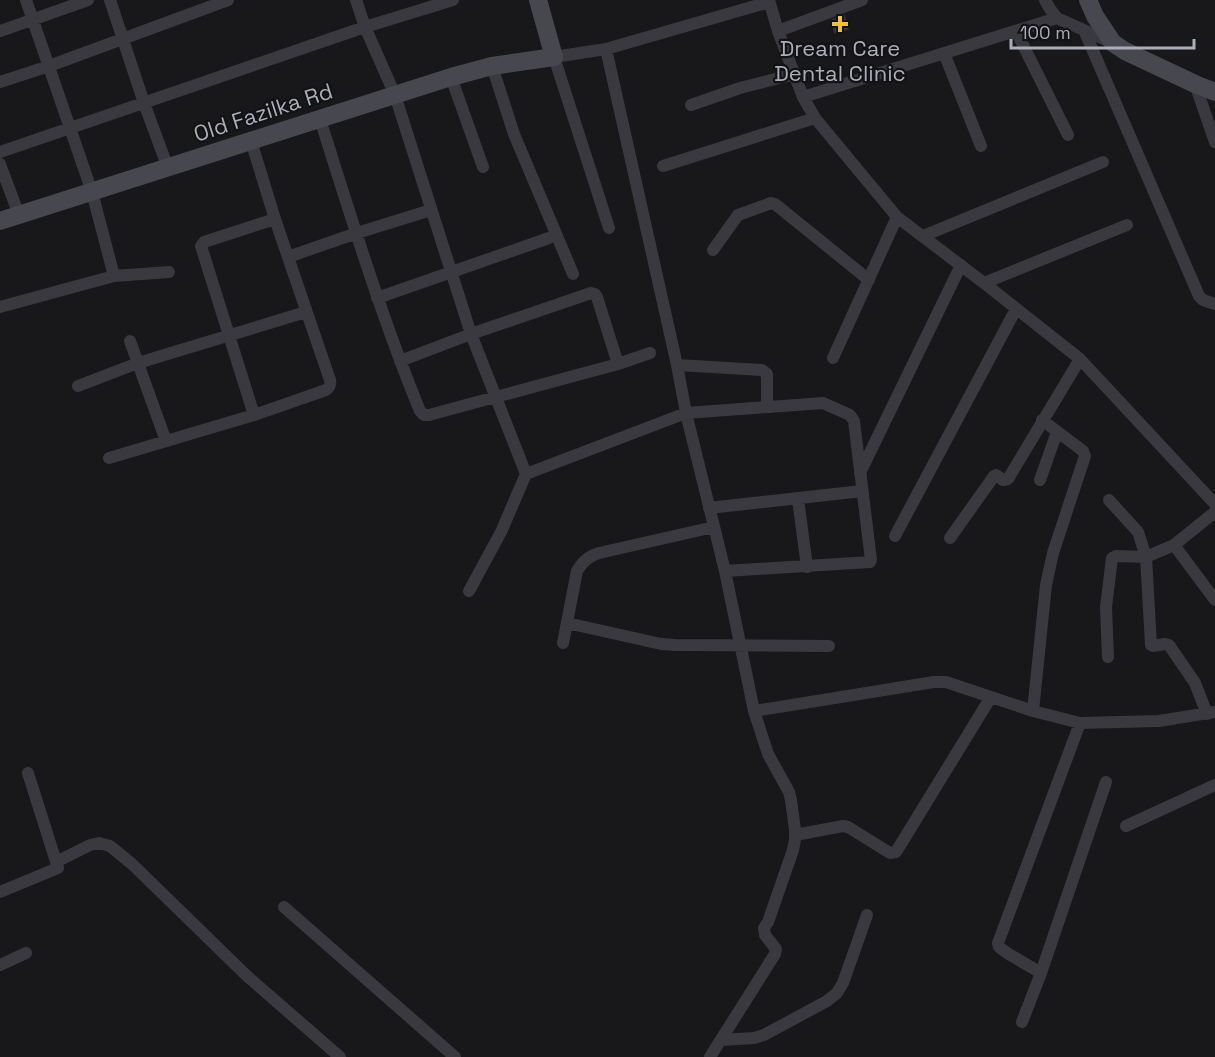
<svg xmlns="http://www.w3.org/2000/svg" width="1215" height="1057" viewBox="0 0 1215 1057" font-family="'Space Grotesk',sans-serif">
  <rect width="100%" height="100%" fill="#18181a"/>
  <!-- building -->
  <path fill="#424347" stroke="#323236" stroke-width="1.5" d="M844,15l4,14 -13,4 -3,-13z"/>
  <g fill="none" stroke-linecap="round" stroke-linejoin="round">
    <!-- street -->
    <path stroke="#39393f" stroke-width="12" d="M26,0l66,192 22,84
      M110,0l34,103 24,65
      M356,0l9,27 30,68 76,239 55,140 -25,58 -32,59
      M769,0l9,31 25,66 12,21 82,99 87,66 96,76 135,145
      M1045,0l5,9 7,9 56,25
      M1084,30l115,266 4,4 12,4
      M0,31l88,-31
      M778,31l84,-31
      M1016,31l52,104
      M606,49l71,316 9,48 39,158 29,140 14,43 21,38 2,8 4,30v10l-2,10 -25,72 -4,6 1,7 11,14 -1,5 -65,103
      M944,53l37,93
      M492,66l22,68 59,140
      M451,77l32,90
      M0,82l49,-16 179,-66
      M1195,84l20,58
      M803,97l254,-79
      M691,105l49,-17 55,-14
      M320,119c31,98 61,197 100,292l4,4h5l189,-51 32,-11
      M0,152l365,-125 88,-27
      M0,164l19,51
      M663,166l152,-48
      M609,228l-55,-171 52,-8 163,-47
      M923,236l180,-74
      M713,250l25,-35 33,-12 4,1 94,76
      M288,257l69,-24 74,-23
      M984,283l143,-58
      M377,298l172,-60
      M0,307l114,-31 55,-4
      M130,341l36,100
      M833,358l64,-141
      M400,361l71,-27 120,-41 4,1 2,3 21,67
      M677,365l85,5 5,4v32
      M78,386l60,-23 168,-51
      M254,415l-53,-169 3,-4 71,-23
      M109,458l145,-43 72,-25c4,-3 5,-5 4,-10l-55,-161 -24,-78
      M860,473l101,-208
      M526,474l160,-61 137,-10 27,12 4,6 17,139 -1,2 -145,9
      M1040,480l17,-48
      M798,499l9,68
      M709,508l153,-17
      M895,536l121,-227
      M950,538l44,-62 2,-1 7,5 5,-1 72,-120
      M1174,545l41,55
      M567,623l94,21 14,1 154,1
      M563,643l14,-72c6,-10 11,-14 22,-18l115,-26
      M1108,657l-2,-50 6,-49 4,-2 30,1 -8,-25 -29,-32
      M754,711l180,-29h12l87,29 47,12 79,-2 56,-9
      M1033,711l13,-126 7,-32 32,-97 -2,-5 -41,-31
      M1207,714l-12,-31 -26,-38 -4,-1 -12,2 -2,-1 -5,-88 28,-12 41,-33
      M1080,723l-82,220 1,4 8,6 34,20 65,-191
      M1126,826l89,-41
      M795,835l48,-9 5,1 42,26 6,-1 95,-155
      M56,862l34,-17 9,-2 11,3 22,18 115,112 93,81
      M0,892l58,-24 -30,-95
      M284,907l171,150
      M0,965l26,-12
      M1022,1022l19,-49
      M721,1040l33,-2 10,-3 63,-34 10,-8 6,-10 24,-68"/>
    <!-- secondary -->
    <path stroke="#47484f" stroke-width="18" d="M1088,0l7,16 18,27 12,8 70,33 20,8
      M0,221l451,-144 41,-11 62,-9 -16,-57"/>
  </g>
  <!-- markers -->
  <path fill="#f1be39" stroke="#131315" stroke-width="2" d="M837 15h6v6h6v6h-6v6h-6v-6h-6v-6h6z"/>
  <g text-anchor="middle" stroke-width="4.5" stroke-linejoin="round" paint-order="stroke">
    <!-- poi labels -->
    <g font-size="22" fill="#aaaeb9" stroke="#131315">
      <text x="840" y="56">Dream Care<tspan x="840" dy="25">Dental Clinic</tspan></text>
    </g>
    <!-- street labels -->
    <g font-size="22" fill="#aaaeb9" stroke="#131315">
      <text transform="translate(263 112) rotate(-18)" y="8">Old Fazilka Rd</text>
    </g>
  </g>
  <!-- scale -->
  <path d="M1011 39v9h183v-9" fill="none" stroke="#aaaeb9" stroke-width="3"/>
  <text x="1020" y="39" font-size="18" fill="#aaaeb9" stroke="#131315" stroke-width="4.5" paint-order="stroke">100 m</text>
</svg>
